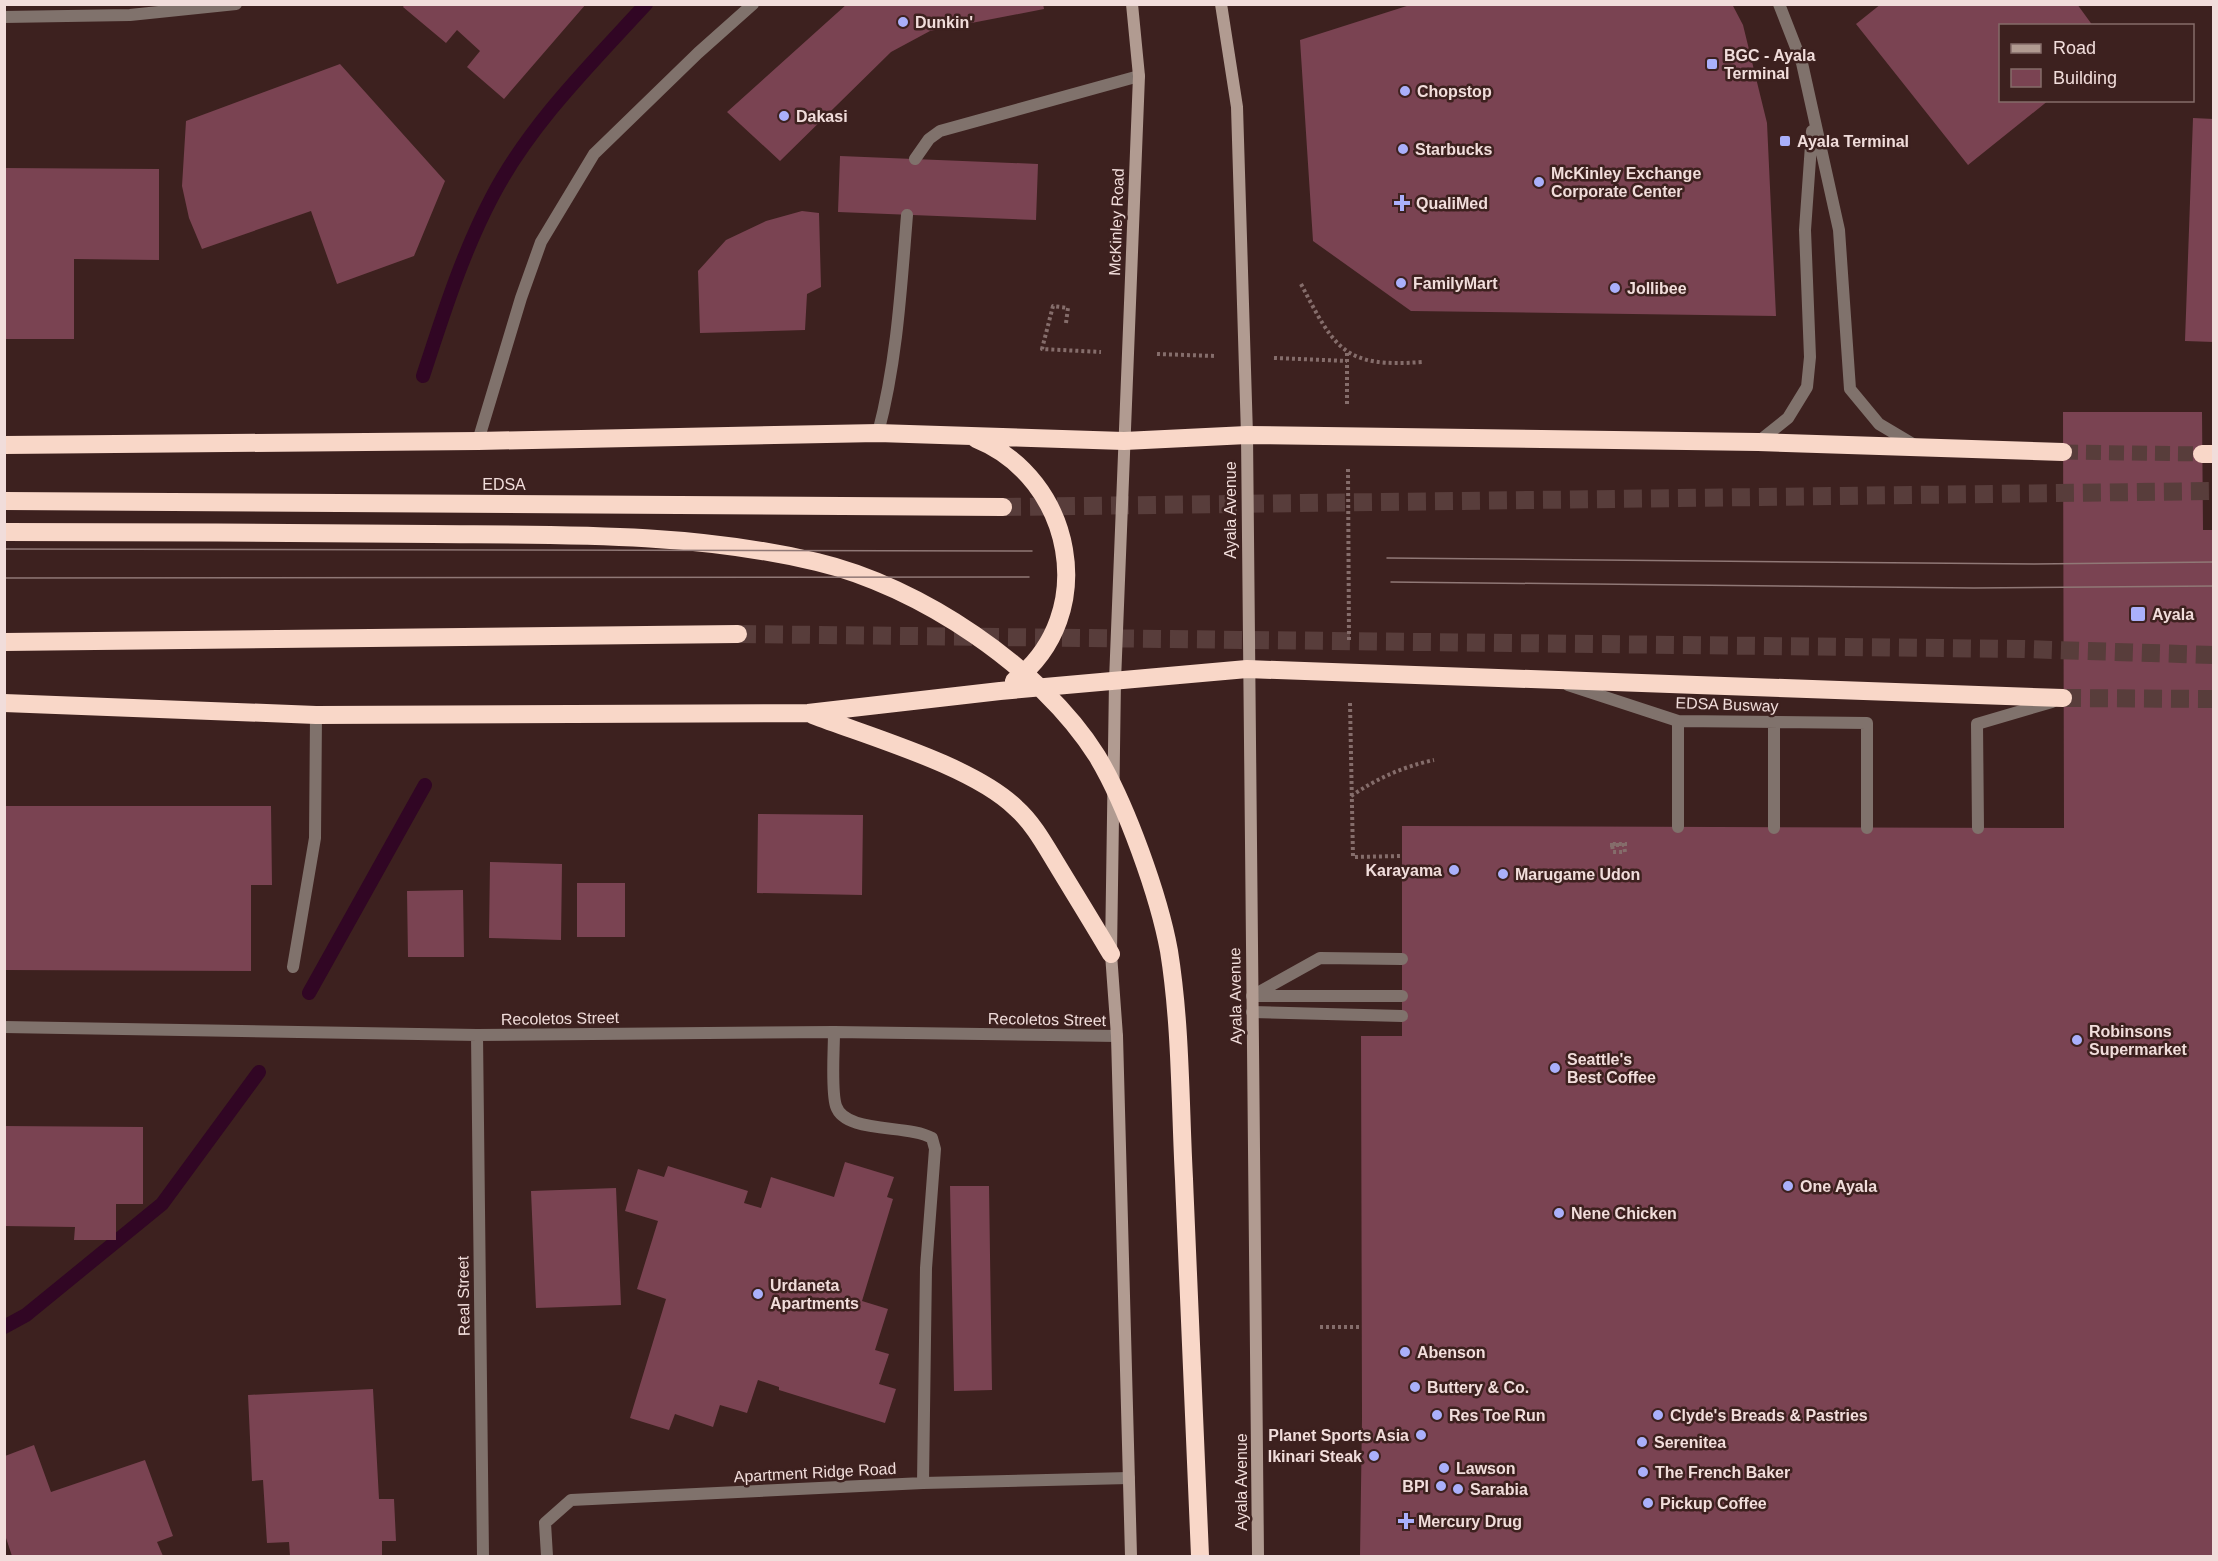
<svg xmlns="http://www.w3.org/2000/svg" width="2218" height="1561" viewBox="0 0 2218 1561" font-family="Helvetica,sans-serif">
  <rect width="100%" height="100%" fill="#3d211f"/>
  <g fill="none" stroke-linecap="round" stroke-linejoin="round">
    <!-- stream -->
    <path stroke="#310624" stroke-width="14" d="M423,376c20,-61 39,-122 69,-179 38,-73 98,-132 154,-193
      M309,993l116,-208
      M4,1327l22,-12 136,-111 97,-132"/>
  </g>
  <!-- building -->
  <path fill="#7a4352" d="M405,4h181l-82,95 -37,-32 13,-16 -23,-21 -11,13 -43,-36z
    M847,4h196l1,5 -114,22 -39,21 -111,109 -53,-49z
    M1413,4h319l11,21 24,98 9,193 -365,-5 -98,-70 -13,-201z
    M1881,4h196l16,22h-93v74h49l-81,65 -112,-141z
    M340,64l105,117 -31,75 -77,28 -26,-73 -109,38 -13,-31 -7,-32 4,-65z
    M2193,118l21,1v223l-29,-1z
    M840,156l198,8 -2,56 -198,-8z
    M4,168l155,1v91l-85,-1v80h-70z
    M802,211l17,2 2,74 -14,7 -2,36 -105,3 -2,-62 28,-31 40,-19z
    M2063,412h139l1,118h11v1026h-854l2,-137 -1,-383h41v-210l662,2z
    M4,806h267l1,79h-21v86l-247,-1z
    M758,814l105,1 -1,80 -105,-2z
    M490,862l72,2 -1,76 -72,-2z
    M577,883h48v54h-48z
    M463,890l1,67h-56l-1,-66z
    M4,1126l139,1v77h-27v36h-42l1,-13 -71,-1z
    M845,1162l49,15 -7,20 6,2 -31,102 26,8 -13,41 14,4 -10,30 17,5 -11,34 -106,-33v-3l-21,-7 -11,33 -27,-8 -7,22 -38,-13 -6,16 -39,-12 36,-119 -29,-10 21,-68 -33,-10 13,-42 26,8 4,-11 80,25 -4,12 17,5 10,-31 63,20z
    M950,1186h39l3,204 -38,1z
    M616,1188l5,117 -85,3 -5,-117z
    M373,1389l6,110h15l2,42h-14v15h-92l-1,-14 -22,1 -4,-63 -11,1 -4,-86z
    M34,1445l17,47 94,-32 28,76 -16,6 6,14h-151l-7,-21v-79z"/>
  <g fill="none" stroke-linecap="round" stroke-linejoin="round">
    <!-- primary-tunnel -->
    <path stroke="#583d3b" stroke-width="15" stroke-dasharray="15 8" stroke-linecap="butt" d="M2063,452l139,2"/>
    <!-- highway-tunnel -->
    <path stroke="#583d3b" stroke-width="18" stroke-dasharray="18 9" stroke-linecap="butt" d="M1003,507l1211,-16
      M738,634l1285,15 191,6
      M2063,698l151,1"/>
    <!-- path -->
    <path stroke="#856d6b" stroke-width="4" stroke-dasharray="3 3" stroke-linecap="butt" d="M1301,284c34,65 43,84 121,78
      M1066,323l2,-15 -15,-2 -11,43 59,3
      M1347,353v51
      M1157,354l58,2
      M1274,358l73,3
      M1348,469l1,172
      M1350,703l3,154 49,-1
      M1351,796c27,-18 51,-29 83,-36
      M1610,845h14l1,7h-12l-1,-8h15
      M1320,1327h42"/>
    <!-- lane -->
    <path stroke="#80726c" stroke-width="12" d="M1779,4l23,59 37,167 11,159 29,35 37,22
      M915,159l14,-20 11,-8 199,-55
      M878,433c19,-72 23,-144 29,-218
      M1758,442l30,-24 19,-31 3,-30 -5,-127 7,-99
      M1568,685l110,36 189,2v105
      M1774,723v105
      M1678,827v-106
      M1978,828l-1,-104 75,-22
      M293,967l22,-129 1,-123
      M1252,996l68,-38 82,1
      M1253,996h149
      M1252,1012l150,4"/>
    <!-- street -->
    <path stroke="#80726c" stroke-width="12" d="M4,17l126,-2 106,-11
      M478,441l43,-143 20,-56 53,-88 104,-101 55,-49
      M4,1027l473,8 357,-3 283,4
      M834,1032c0,18 -3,59 2,74 9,28 72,18 96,32l3,11 -9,119 -3,215
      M477,1035l6,521
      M547,1556l-2,-33 26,-23 352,-17 206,-5"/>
    <!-- secondary -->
    <path stroke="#b19b91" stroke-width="12" d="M1221,4l16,103 10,328 11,1121
      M1131,1556l-14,-520 -6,-82 4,-273 24,-605 -7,-72"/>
    <!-- highway -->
    <path stroke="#f9d7c8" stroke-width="18" d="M976,439c97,39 125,175 38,242
      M4,445l474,-4 400,-8 246,8 123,-6 511,7 305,10
      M2202,454h12
      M4,501l999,6
      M4,532c143,0 285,1 428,2 128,1 259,-2 385,28 102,24 224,105 280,194 29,48 62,140 72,195 12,75 11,153 15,228 5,126 11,252 16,377
      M4,642l734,-8
      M4,703l312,12 492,-2 192,-22 247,-22 816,29
      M813,715c57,22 160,51 203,93 18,16 30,39 43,60 17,28 35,57 52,86"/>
    <!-- tram -->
    <path stroke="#907876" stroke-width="1.5" d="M4,549l1028,2
      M1387,558l647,6 180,-2
      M4,578l1025,-1
      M1391,582l583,6 240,-2"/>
  </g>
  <!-- markers -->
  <g fill="#aab0fb" stroke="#3d211f" stroke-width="2">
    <circle cx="903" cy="22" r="6"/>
    <rect x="1706" y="58" width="12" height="12" rx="3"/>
    <circle cx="1405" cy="91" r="6"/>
    <circle cx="784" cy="116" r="6"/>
    <rect x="1779" y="135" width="12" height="12" rx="3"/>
    <circle cx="1403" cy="149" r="6"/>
    <circle cx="1539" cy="182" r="6"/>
    <path d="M1399 194h6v6h6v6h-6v6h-6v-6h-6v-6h6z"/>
    <circle cx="1401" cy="283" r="6"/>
    <circle cx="1615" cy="288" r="6"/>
    <rect x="2130" y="606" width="16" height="16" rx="3"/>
    <circle cx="1454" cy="870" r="6"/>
    <circle cx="1503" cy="874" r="6"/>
    <circle cx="2077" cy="1040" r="6"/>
    <circle cx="1555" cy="1068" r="6"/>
    <circle cx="1788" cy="1186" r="6"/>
    <circle cx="1559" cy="1213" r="6"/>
    <circle cx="758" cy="1294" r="6"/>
    <circle cx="1405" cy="1352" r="6"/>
    <circle cx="1415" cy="1387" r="6"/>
    <circle cx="1437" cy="1415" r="6"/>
    <circle cx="1658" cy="1415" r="6"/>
    <circle cx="1421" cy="1435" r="6"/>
    <circle cx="1642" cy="1442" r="6"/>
    <circle cx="1374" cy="1456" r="6"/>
    <circle cx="1444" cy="1468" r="6"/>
    <circle cx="1643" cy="1472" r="6"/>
    <circle cx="1441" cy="1486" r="6"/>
    <circle cx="1458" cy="1489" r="6"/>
    <circle cx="1648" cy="1503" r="6"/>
    <path d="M1403 1512h6v6h6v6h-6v6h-6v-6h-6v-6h6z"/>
  </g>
  <g text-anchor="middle" stroke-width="5" stroke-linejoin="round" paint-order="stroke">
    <!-- poi labels -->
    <g font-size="16" font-weight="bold" fill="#f1dddb" stroke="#3d211f" text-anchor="start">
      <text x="915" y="28">Dunkin'</text>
      <text x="1724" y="61">BGC - Ayala<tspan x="1724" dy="18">Terminal</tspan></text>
      <text x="1417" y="97">Chopstop</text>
      <text x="796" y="122">Dakasi</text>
      <text x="1797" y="147">Ayala Terminal</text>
      <text x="1415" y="155">Starbucks</text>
      <text x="1551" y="179">McKinley Exchange<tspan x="1551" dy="18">Corporate Center</tspan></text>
      <text x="1416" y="209">QualiMed</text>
      <text x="1413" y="289">FamilyMart</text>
      <text x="1627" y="294">Jollibee</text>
      <text x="2152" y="620">Ayala</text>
      <text x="1442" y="876" text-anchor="end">Karayama</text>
      <text x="1515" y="880">Marugame Udon</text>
      <text x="2089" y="1037">Robinsons<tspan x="2089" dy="18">Supermarket</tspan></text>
      <text x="1567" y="1065">Seattle's<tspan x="1567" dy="18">Best Coffee</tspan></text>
      <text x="1800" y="1192">One Ayala</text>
      <text x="1571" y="1219">Nene Chicken</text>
      <text x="770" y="1291">Urdaneta<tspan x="770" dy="18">Apartments</tspan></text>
      <text x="1417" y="1358">Abenson</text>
      <text x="1427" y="1393">Buttery &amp; Co.</text>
      <text x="1449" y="1421">Res Toe Run</text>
      <text x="1670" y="1421">Clyde's Breads &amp; Pastries</text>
      <text x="1409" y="1441" text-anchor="end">Planet Sports Asia</text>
      <text x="1654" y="1448">Serenitea</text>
      <text x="1362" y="1462" text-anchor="end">Ikinari Steak</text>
      <text x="1456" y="1474">Lawson</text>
      <text x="1655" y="1478">The French Baker</text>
      <text x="1429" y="1492" text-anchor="end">BPI</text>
      <text x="1470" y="1495">Sarabia</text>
      <text x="1660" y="1509">Pickup Coffee</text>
      <text x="1418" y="1527">Mercury Drug</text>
    </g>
    <!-- street labels -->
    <g font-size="16" fill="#f1dddb" stroke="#3d211f">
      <text transform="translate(1116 222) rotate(-88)" y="6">McKinley Road</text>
      <text x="504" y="490">EDSA</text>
      <text transform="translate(1230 510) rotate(-90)" y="6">Ayala Avenue</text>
      <text transform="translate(1727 704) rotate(2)" y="6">EDSA Busway</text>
      <text transform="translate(1235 996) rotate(-91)" y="6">Ayala Avenue</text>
      <text transform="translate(560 1018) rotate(-1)" y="6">Recoletos Street</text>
      <text transform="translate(1047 1019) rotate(1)" y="6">Recoletos Street</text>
      <text transform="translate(463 1296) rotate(-91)" y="6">Real Street</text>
      <text transform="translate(815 1472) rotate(-3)" y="6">Apartment Ridge Road</text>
      <text transform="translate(1241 1482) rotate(-90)" y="6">Ayala Avenue</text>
    </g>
  </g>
  <!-- border -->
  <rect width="2218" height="1561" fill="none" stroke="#f1dddb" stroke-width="12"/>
  <!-- legend -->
  <rect x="1999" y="24" width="195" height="78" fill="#3d211f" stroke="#856c6a" stroke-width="1.5"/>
  <rect x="2011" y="44" width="30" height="9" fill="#b19b91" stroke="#856c6a" stroke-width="1.5"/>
  <text x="2053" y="54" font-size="18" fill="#f1dddb">Road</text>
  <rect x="2011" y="69" width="30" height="18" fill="#7a4352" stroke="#856c6a" stroke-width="1.5"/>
  <text x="2053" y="84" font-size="18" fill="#f1dddb">Building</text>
</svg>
